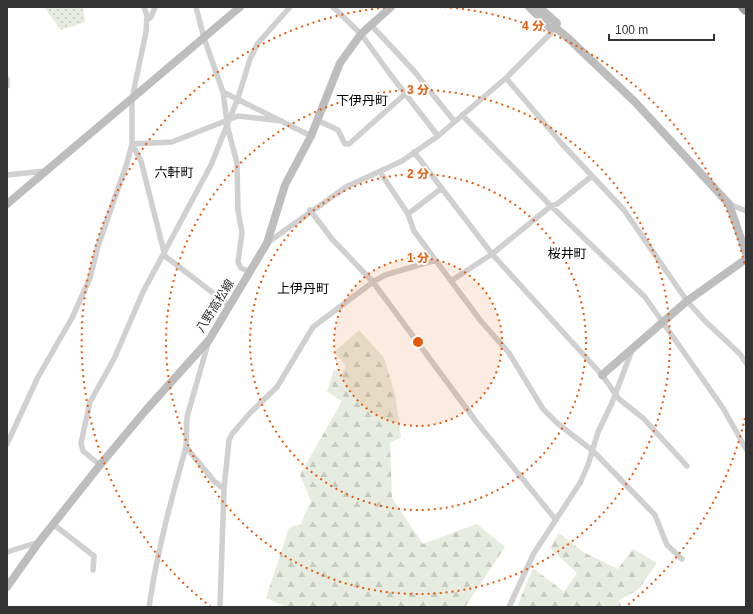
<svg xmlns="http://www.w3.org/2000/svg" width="753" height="614" viewBox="0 0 753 614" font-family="Arial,'Noto Sans JP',sans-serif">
  <defs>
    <pattern id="forest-firs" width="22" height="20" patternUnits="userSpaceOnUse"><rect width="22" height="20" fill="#e6ecdf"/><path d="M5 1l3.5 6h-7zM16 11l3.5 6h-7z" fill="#c6cbc0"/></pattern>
    <pattern id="park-dots" width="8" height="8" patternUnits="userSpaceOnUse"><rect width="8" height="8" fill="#e6ecdf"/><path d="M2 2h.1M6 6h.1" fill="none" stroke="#c6cbc0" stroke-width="1.8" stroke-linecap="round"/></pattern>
  </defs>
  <rect width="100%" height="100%" fill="#fff"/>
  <!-- forest -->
  <path fill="url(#forest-firs)" d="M359,330l25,28 11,36 6,43 -11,6 2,55 31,46 54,-20 28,23 -40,60h-178l-21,-9 23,-70 12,-4 10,-23 -11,-26 42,-74 -15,-9 7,-22 8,4 4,-8 -12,-14z
    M559,533l24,19 35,17 15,-20 24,14 -19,27 -19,10 2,7h-104l16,-39 31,24 13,-19 -27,-25z"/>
  <!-- park -->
  <path fill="url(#park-dots)" d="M44,7h39l2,15 -24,8z"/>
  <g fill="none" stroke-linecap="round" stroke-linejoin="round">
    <!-- street -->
    <path stroke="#d0d0d0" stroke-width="5.5" d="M196,7l8,31 19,54 5,37 9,34 1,48 4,21 -4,30 3,6 9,4
      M333,7l28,27 29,40 48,62
      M147,20l4,-3 4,-10
      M371,25l43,46 40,50
      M506,78l57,67 61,65 63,91 18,20 35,33 6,9
      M7,79v7
      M223,92l88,44
      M462,115l89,91 94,91 78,111 23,41
      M317,120l21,10 7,14h4l56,-50
      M132,144l9,17 24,95 65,50
      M132,144l40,-2 66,-26 44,5
      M414,152l78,102 110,121 17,24 24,19 44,48
      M380,172l28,42 6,17 66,89 29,33 34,56 14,14 36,28 62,64 12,30 15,14
      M7,175l38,-4
      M729,204l17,7
      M310,210l22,29 41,43 105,142 78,96
      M408,214l34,-26
      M267,243l79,-56 56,-26 36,-25 68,-58 50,-50
      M451,281l41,-27 59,-48 6,-2 35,-28
      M209,340l-22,77 -1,30 29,35 9,7 -4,118
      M7,444l31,-67 34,-59 18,-40 8,-32 29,-83 5,-19v-45l14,-67 1,-16 -3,-9
      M100,465l-17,-14 -2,-8 9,-41 24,-43 29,-67 68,-127 27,-67 12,-39 8,-16 32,-36
      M224,489l5,-49 3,-6 18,-21 27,-26 36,-60 60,-45 12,-7 51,-15
      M53,524l41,32 -1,14
      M7,552l32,-10
      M149,607c8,-55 22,-107 37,-160
      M509,607l25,-54 46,-70 8,-18 10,-33 14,-29 20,-53"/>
    <!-- secondary -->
    <path stroke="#bdbdbd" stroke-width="8" d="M529,7l21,21h6l12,10 67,64 94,102 17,49
      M539,7l18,16 -1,5
      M7,204l233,-197
      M602,375l85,-74 59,-42
      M7,587l32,-45 61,-77 46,-55 63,-70 58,-97 18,-58 26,-49 29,-73 21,-29 30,-27"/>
    <!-- highway -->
    <path stroke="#9a9a9a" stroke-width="10" d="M743,7l3,3"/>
  </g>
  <!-- distance rings -->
  <circle cx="418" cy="342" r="84" fill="#e8590c" fill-opacity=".12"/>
  <g fill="none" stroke="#e8590c" stroke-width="2" stroke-dasharray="2 4">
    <circle cx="418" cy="342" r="84"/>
    <circle cx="418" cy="342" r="168"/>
    <circle cx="418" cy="342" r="252"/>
    <path d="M745 418A336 336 0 0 1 625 607M211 607A336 336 0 0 1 392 7M444 7A336 336 0 0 1 745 266"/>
  </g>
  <g text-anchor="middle" stroke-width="4" stroke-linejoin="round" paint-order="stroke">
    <!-- street labels -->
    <g font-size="12" fill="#333" stroke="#fff">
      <text transform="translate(215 306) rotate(-58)" y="4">八野高松線</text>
    </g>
    <!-- neighbourhood labels -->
    <g font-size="13" fill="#000" stroke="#fff">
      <text x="362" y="105">下伊丹町</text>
      <text x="174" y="177">六軒町</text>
      <text x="567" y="258">桜井町</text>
      <text x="303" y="293">上伊丹町</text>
    </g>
  </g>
  <circle cx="418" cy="342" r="6" fill="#e8590c" stroke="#fff" stroke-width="2"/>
  <g font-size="12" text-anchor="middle" font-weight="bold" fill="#e8590c" stroke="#fff" stroke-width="4" stroke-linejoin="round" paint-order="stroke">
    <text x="533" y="30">4 分</text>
    <text x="418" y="94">3 分</text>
    <text x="418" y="178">2 分</text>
    <text x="418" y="262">1 分</text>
  </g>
  <!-- border -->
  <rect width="753" height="614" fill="none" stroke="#333333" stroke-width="16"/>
  <!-- scale -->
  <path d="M609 34v6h105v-6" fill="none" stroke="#333333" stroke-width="2"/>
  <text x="615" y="34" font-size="12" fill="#333333" stroke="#ffffff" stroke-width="3" paint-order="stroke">100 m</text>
</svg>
